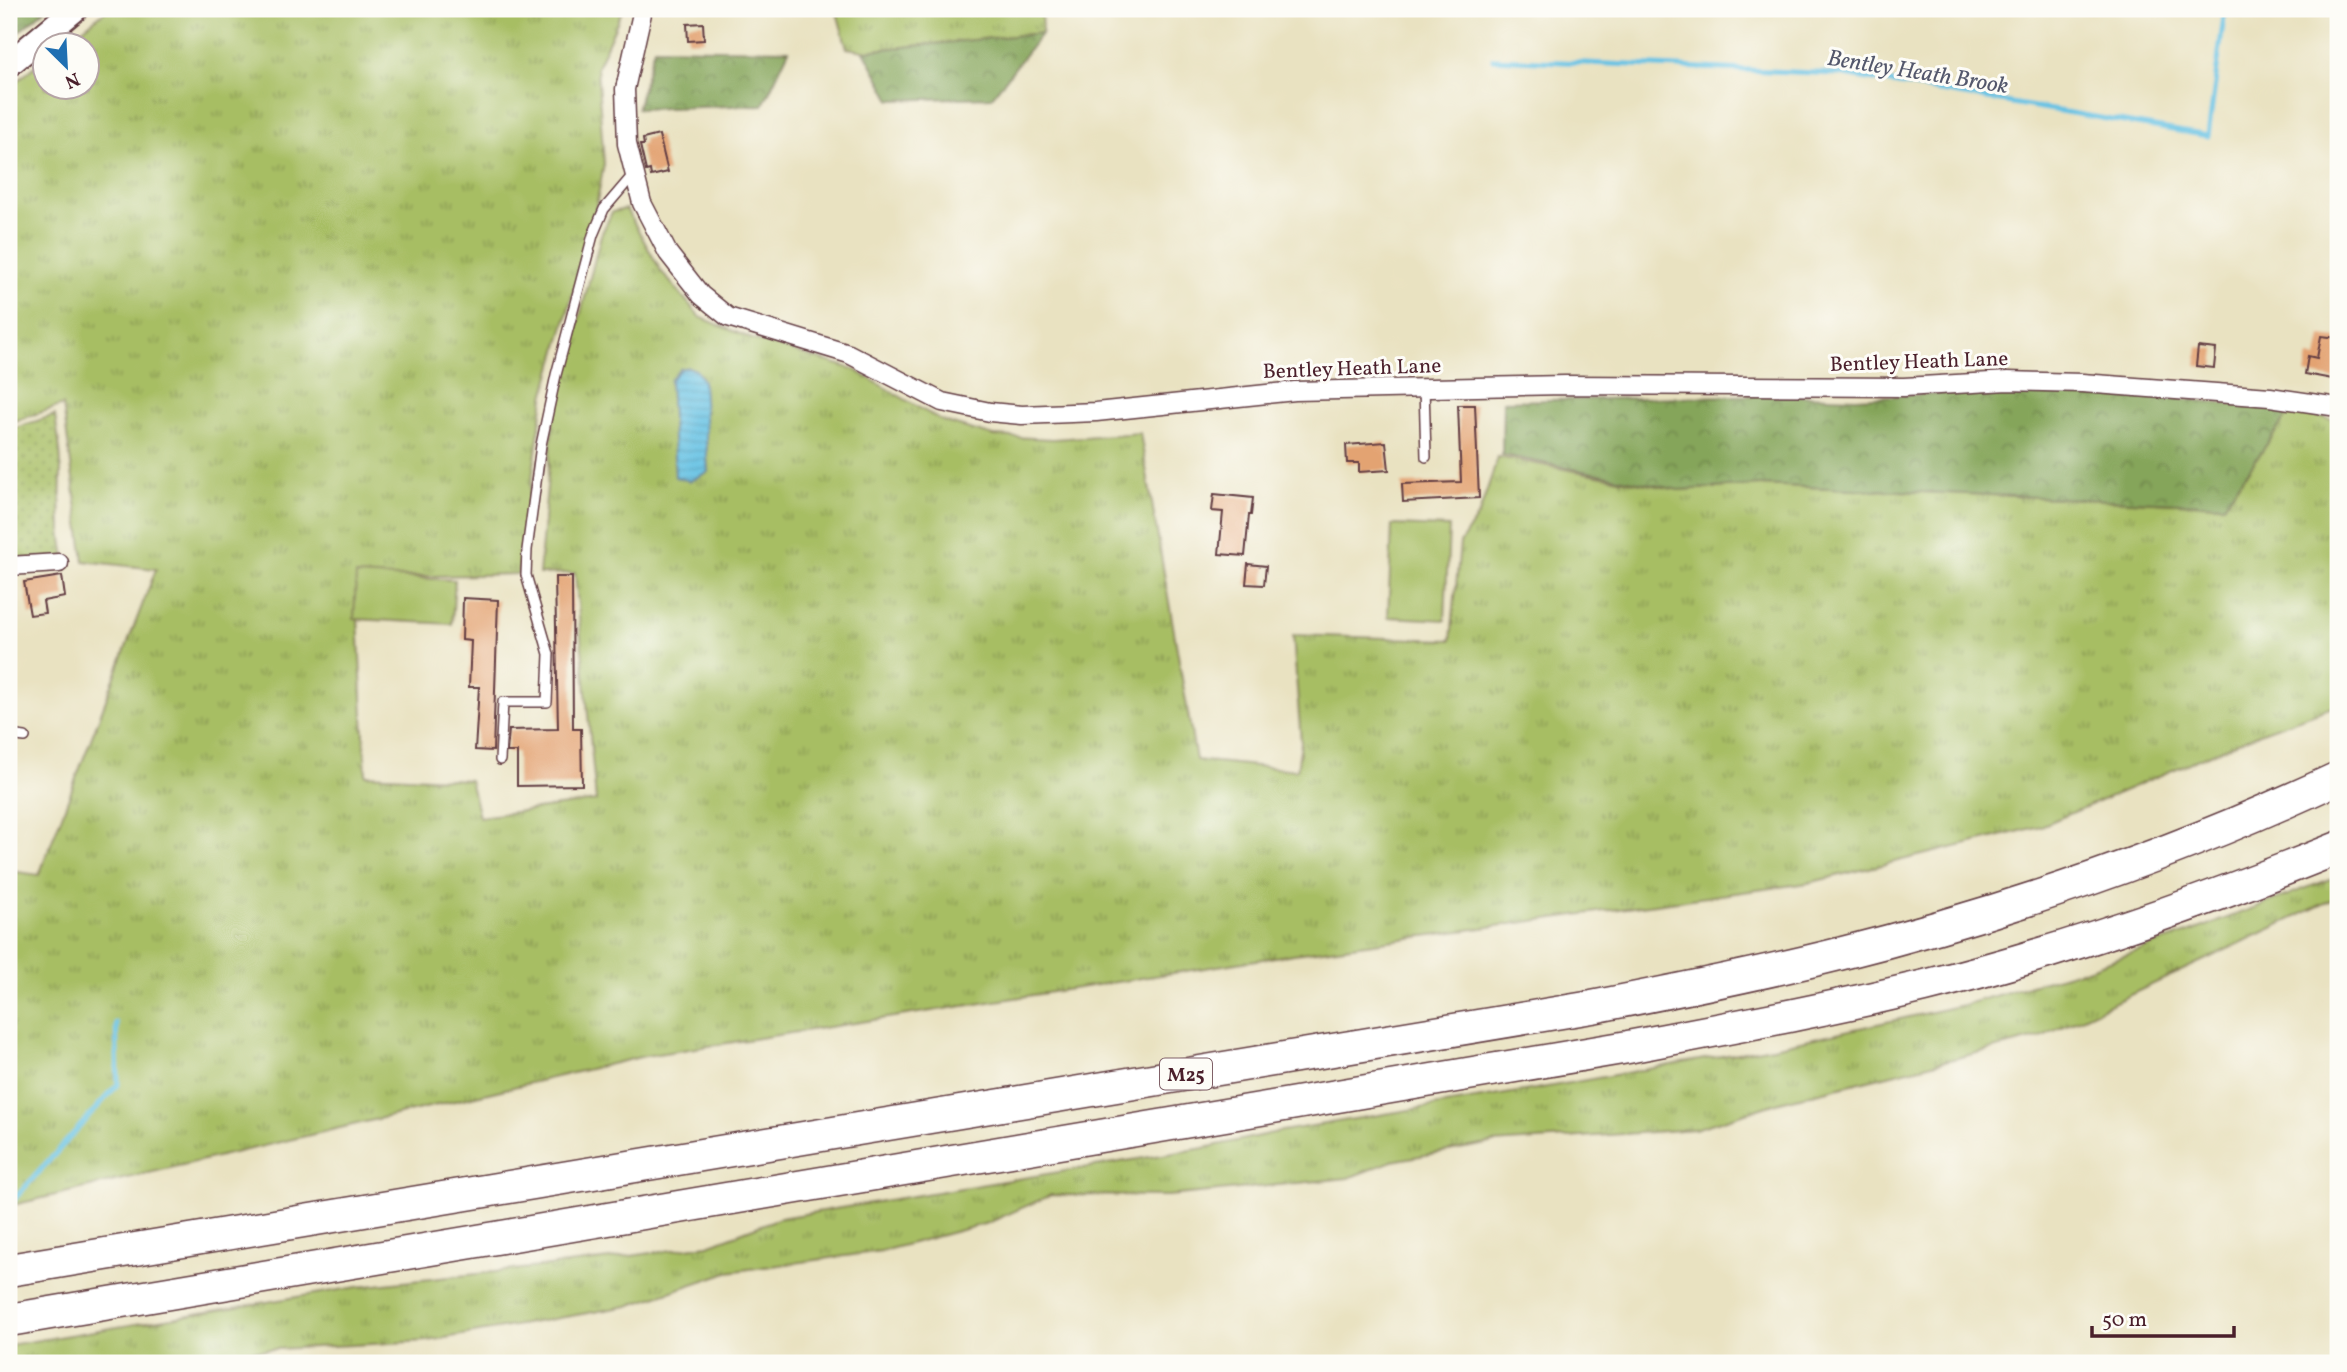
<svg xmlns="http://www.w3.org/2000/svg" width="2347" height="1372" viewBox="0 0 2347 1372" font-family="Vollkorn,serif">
  <defs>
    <pattern id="grass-tufts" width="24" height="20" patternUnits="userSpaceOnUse" patternTransform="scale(1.75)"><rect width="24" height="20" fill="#a7be64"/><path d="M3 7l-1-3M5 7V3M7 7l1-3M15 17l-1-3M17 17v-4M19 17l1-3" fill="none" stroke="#8a9a53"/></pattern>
    <pattern id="forest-crowns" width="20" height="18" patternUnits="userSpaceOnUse" patternTransform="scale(1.75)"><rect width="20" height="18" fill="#85a55a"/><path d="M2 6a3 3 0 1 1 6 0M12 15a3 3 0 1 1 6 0" fill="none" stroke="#6f864b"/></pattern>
    <pattern id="park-dots" width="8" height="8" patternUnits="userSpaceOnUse" patternTransform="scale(1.75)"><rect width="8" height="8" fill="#a7be64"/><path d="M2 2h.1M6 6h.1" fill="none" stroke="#8a9a53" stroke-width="1.8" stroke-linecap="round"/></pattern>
    <pattern id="water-rules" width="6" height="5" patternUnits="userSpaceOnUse" patternTransform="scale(1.75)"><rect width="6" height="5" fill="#66c2e4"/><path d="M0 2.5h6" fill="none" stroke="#5aa6c4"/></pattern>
  </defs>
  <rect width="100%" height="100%" fill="#fdfcf7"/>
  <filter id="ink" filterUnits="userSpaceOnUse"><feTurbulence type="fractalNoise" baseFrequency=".0143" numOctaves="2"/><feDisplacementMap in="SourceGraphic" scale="14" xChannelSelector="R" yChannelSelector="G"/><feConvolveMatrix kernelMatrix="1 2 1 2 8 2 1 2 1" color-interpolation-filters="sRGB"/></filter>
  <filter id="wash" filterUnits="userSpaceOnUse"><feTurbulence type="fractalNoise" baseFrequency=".00686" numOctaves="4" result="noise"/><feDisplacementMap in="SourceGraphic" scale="28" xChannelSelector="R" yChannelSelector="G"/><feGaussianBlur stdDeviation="1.57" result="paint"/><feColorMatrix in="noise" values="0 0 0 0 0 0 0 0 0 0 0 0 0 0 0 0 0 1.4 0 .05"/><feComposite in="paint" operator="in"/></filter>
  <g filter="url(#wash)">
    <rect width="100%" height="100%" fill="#e9e2c1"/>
    <!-- grass -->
    <path fill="url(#grass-tufts)" stroke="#786e48" stroke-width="2" d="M108,9h515l-26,58 7,97 -10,53 -50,180 -26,177 -162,4 10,197 104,5 9,37 117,-16 -21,-228 -36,1 14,-153 48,-186 11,-23 14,-3 35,62 39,46 52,22 101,30 89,52 52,15 59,3 87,-6 56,327 101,10 4,-27 -8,-108 158,5 9,-97 19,-29 19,-57 181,33 81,-5 464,20 67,-95 47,11v284l-76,27 -221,94 -233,57 -514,71 -649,102 -636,150v-335l30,4 117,-306 -72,-8 -21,-156 -54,18v-335l36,-30 1,30h42v-42l-26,-1z
      M836,9h205l1,24 -178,18 -17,-3z
      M2338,876v21l-297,140 -261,65 -85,27 -202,14 -101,18 -44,17 -180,18 -117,-1 -63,28 -106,28 -154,21 -100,34 -200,35 -419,22v-18l348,-58 238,-26 113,-16 72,-27 424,-70 78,-17 248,-41 248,-44 185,-41 130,-38 108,-39z"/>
    <!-- forest -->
    <path fill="url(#forest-crowns)" stroke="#686242" stroke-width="2" d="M9,9h37l-37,31z
      M1042,33l-50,64 -101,3 -27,-49z
      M654,48l135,2 -26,55 -126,4z
      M2002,390l152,6 137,14 -67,95 -464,-20 -81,5 -177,-35 1,-54 275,-6 78,3z"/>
    <!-- park -->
    <path fill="url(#park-dots)" stroke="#786e48" stroke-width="2" d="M55,415c2,16 6,34 6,51 0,30 -3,59 4,90l-56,4v-130z"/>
    <!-- garden -->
    <path fill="#a7be64" stroke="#786e48" stroke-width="2" d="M1392,525l57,2 -4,93 -57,-3z
      M356,575l99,5 -3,44 -98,-5z"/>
    <!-- water -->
    <path fill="url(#water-rules)" stroke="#587088" stroke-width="2" d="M688,367l8,3 7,11 5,91 -18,9 -15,-4 -5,-97 10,-11z"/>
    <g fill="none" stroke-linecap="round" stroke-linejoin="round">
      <!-- stream -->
      <path stroke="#66c2e4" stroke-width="5" d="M1493,59l346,15 369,62 17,-127
        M9,1205l109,-121 -2,-61"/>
    </g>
    <g id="blocks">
      <!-- building -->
      <path fill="#e3a372" d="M703,23l1,17 -16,1 -1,-17z
        M659,135l9,37 -17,4 -1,-6 -4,1 -6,-26h4l-1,-6z
        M2321,336l17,2v42l-33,-6 3,-18 9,2z
        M2198,347l18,2 -2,19 -18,-2z
        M1458,405h17l4,93 -76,4 -1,-18 59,-2z
        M1386,442l3,28 -30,2v-9h-12l-1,-18z
        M1214,494l39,4 -2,17h-2l-4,41 -26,-2 4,-42 -11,-1z
        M1248,564l18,2 -2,19 -18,-1z
        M62,576l3,21 -22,4 2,12 -15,2 -6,-33z
        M555,577h17l1,152h8l1,56 -65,1v-34h-10l2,-22 49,-1z
        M463,598l35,2 -5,151 -18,-1 4,-63h-10l2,-46 -9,-1z"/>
    </g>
  </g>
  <g filter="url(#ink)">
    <use href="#blocks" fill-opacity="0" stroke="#623c42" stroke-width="2"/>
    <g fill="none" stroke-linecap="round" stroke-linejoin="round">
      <!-- lane casing -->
      <g stroke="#623c42" stroke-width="12">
        <path id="lane" d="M1424,387l2,70
          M9,735l16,2
          M500,760l3,-58h44l2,-48 -23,-79 1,-25 14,-105 15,-70 37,-140 11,-26 29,-34"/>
      </g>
      <!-- street casing -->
      <g stroke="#623c42" stroke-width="21">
        <path id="street" d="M643,9l-18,80 2,55 15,59 26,50 33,42 27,22 121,37 93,48 48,10 32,3 74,-3 199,-21 270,-6 339,2 104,-6 74,2 188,14 68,10
          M9,566l50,-3"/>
      </g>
      <!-- secondary casing -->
      <g stroke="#623c42" stroke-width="28">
        <path id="secondary" d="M9,64l66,-55"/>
      </g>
      <!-- highway casing -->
      <g stroke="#623c42" stroke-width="35">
        <path id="highway" d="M9,1270l1583,-263c82,-16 163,-32 243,-52 172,-43 343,-102 503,-177
          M9,1320l1619,-273c99,-19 198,-37 297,-61 141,-35 279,-84 413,-138"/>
      </g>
      <!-- lane -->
      <use href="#lane" stroke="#fff" stroke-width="9"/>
      <!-- street -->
      <use href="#street" stroke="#fff" stroke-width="18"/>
      <!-- secondary -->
      <use href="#secondary" stroke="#fff" stroke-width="24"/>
      <!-- highway -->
      <use href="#highway" stroke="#fff" stroke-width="32"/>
    </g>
  </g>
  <g text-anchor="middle" stroke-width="6" stroke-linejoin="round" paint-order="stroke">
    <!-- shield labels -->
    <rect fill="#fdfcf7" stroke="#806168" stroke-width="2" x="1160" y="1058.5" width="52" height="31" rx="5"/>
    <g font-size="19" font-weight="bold" fill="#4a1f2b">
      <text x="1186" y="1081">M25</text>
    </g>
    <!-- street labels -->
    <g font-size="21" fill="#4a1f2b" stroke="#fdfcf7">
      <text transform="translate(1919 361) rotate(-2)" y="7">Bentley Heath Lane</text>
      <text transform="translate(1352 368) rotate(-2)" y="7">Bentley Heath Lane</text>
    </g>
    <!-- water labels -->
    <g font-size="23" font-style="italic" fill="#54586c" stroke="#fdfcf7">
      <text transform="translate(1918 71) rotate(9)" y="8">Bentley Heath Brook</text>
    </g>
  </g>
  <!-- margin -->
  <rect width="2347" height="1372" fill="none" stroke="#fdfcf7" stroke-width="35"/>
  <!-- north arrow -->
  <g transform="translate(66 66) rotate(156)"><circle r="33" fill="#fdfcf7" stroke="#b5a4a5" stroke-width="2"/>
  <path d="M0-5L12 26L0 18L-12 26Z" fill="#1f6fb2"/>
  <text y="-10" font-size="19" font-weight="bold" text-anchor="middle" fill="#4a1f2b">N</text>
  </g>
  <!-- scale -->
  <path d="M2092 1326v10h142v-10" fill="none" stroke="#4a1f2b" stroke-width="3.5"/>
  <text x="2102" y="1326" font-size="21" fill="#4a1f2b" stroke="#fdfcf7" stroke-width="5" paint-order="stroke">50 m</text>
</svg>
